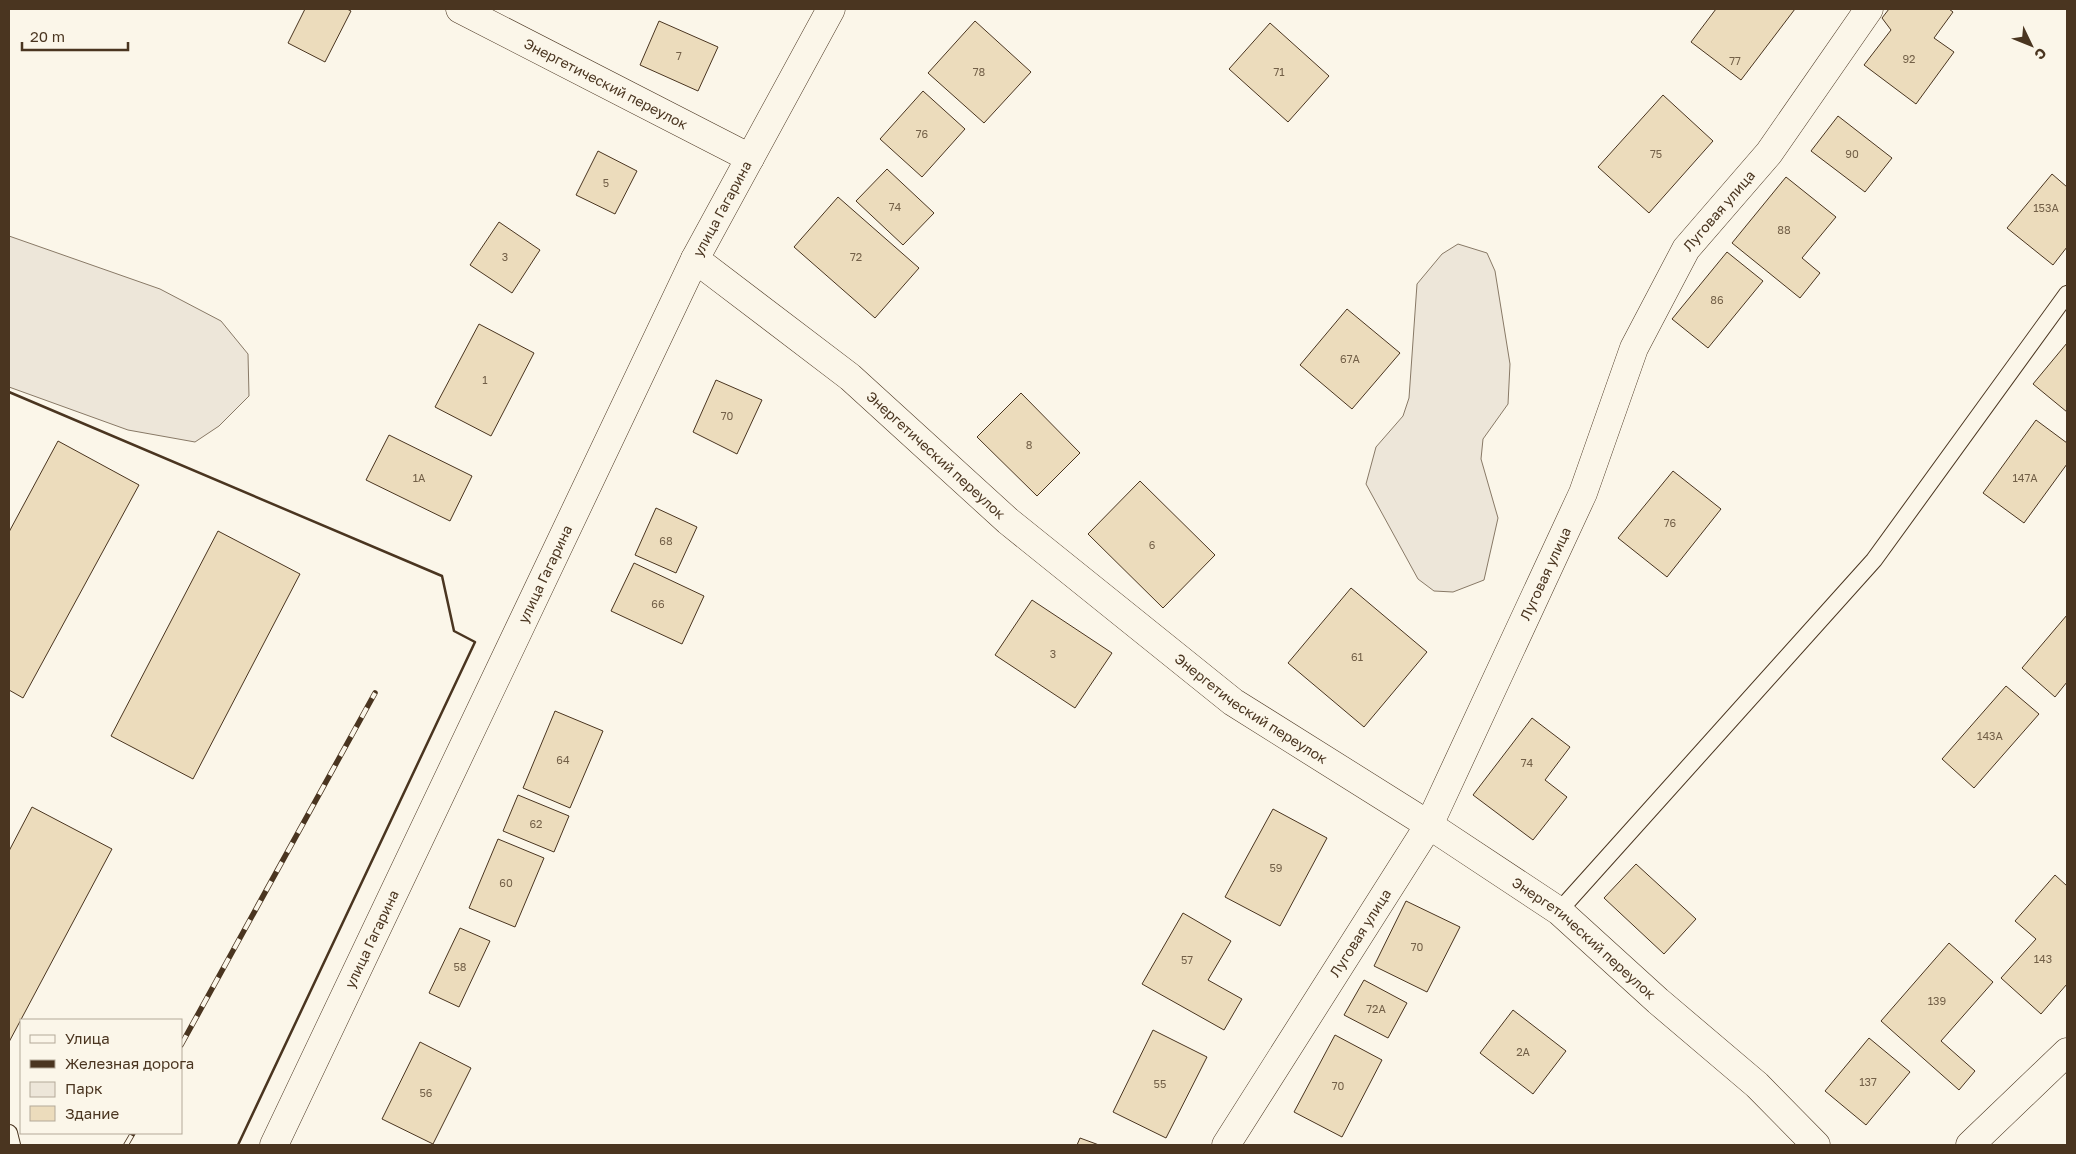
<svg xmlns="http://www.w3.org/2000/svg" width="2076" height="1154" viewBox="0 0 2076 1154" font-family="'Golos Text',sans-serif">
  <rect width="100%" height="100%" fill="#fbf6e9"/>
  <!-- green -->
  <path fill="#ede6d9" stroke="#887966" d="M9,236l151,53 61,32 27,33 1,42 -30,30 -24,16 -67,-12 -119,-43z
    M1458,244l29,9 8,18 15,93 -2,40 -25,35 -2,20 17,59 -14,62 -31,12 -19,-1 -16,-12 -52,-95 10,-37 27,-31 6,-18 8,-114 25,-30z"/>
  <!-- building -->
  <path fill="#ecdcbc" stroke="#4a3520" d="M305,9h42l4,2 -26,51 -37,-19z
    M1716,9h79l-54,71 -50,-38z
    M1889,9h60l4,3 -19,26 20,14 -38,52 -52,-39 27,-35 -9,-12z
    M659,21l59,26 -20,44 -58,-26z
    M975,21l56,51 -47,51 -56,-50z
    M1270,23l59,53 -41,46 -59,-53z
    M923,91l42,38 -43,48 -42,-38z
    M1663,95l50,46 -64,72 -51,-46z
    M1838,116l54,42 -27,34 -54,-41z
    M598,151l39,20 -22,43 -39,-19z
    M887,169l47,44 -31,32 -47,-44z
    M2052,174l15,13v60l-14,18 -46,-37z
    M1786,177l50,40 -34,41 18,15 -20,25 -68,-55z
    M838,197l81,71 -44,50 -81,-71z
    M499,222l41,28 -28,43 -42,-28z
    M1727,252l36,29 -55,67 -36,-29z
    M1347,309l53,44 -48,56 -52,-44z
    M479,324l55,29 -43,83 -56,-29z
    M2067,343v69l-34,-28z
    M716,380l46,20 -25,54 -44,-22z
    M1021,393l59,60 -43,43 -60,-59z
    M2036,420l31,23v21l-43,59 -41,-30z
    M389,435l83,41 -22,45 -84,-41z
    M58,441l81,44 -116,213 -14,-8v-158z
    M1673,471l48,38 -54,68 -49,-39z
    M1140,481l75,74 -52,53 -75,-74z
    M656,508l41,19 -21,46 -41,-18z
    M218,531l82,43 -107,205 -82,-43z
    M634,563l70,33 -22,48 -71,-33z
    M1351,588l76,64 -63,75 -76,-64z
    M1032,600l80,53 -37,55 -80,-53z
    M2067,615v67l-12,15 -33,-29z
    M2006,686l33,28 -65,74 -32,-29z
    M555,711l48,20 -33,77 -47,-20z
    M1532,718l38,29 -25,33 22,17 -34,43 -60,-45z
    M518,795l51,21 -15,36 -51,-21z
    M32,807l80,42 -103,193v-191z
    M1273,809l54,29 -47,88 -55,-29z
    M498,839l46,19 -29,69 -46,-19z
    M1636,864l60,55 -32,35 -60,-56z
    M2055,875l12,11v98l-26,30 -40,-36 35,-39 -21,-18z
    M1406,901l54,26 -33,65 -53,-26z
    M1183,913l48,28 -23,39 34,19 -18,31 -82,-46z
    M460,928l30,13 -31,66 -30,-14z
    M1949,943l44,39 -52,59 34,30 -16,19 -78,-69z
    M1364,980l43,23 -19,35 -44,-23z
    M1513,1010l53,41 -33,43 -53,-41z
    M1153,1030l54,27 -41,81 -53,-26z
    M1335,1035l47,25 -40,77 -48,-25z
    M1869,1038l41,34 -44,53 -41,-34z
    M420,1042l51,26 -38,76 -51,-25z
    M1080,1138l19,7h-22z"/>
  <g fill="none" stroke-linecap="round" stroke-linejoin="round">
    <!-- lane casing -->
    <g stroke="#4a3520" stroke-width="18">
      <path id="lane" d="M1559,911l315,-351 193,-266
        M9,1133l3,12"/>
    </g>
    <!-- street casing -->
    <g stroke="#4a3520" stroke-width="29">
      <g id="street">
        <path id="s1" d="M460,9l290,149"/>
        <path id="s2" d="M695,259l155,118 158,144 225,181 196,123 130,86 99,90 99,84 59,60"/>
        <path id="s3" d="M1226,1145l203,-320 154,-332 51,-145 52,-99 83,-96 100,-144"/>
        <path d="M1970,1145l97,-93"/>
      </g>
    </g>
    <!-- secondary casing -->
    <g stroke="#4a3520" stroke-width="29">
      <g id="secondary">
        <path id="s4" d="M274,1145l421,-886 136,-250"/>
      </g>
    </g>
    <!-- lane -->
    <use href="#lane" stroke="#fbf6e9" stroke-width="16"/>
    <!-- street -->
    <use href="#street" stroke="#fbf6e9" stroke-width="28"/>
    <!-- secondary -->
    <use href="#secondary" stroke="#fbf6e9" stroke-width="28"/>
    <!-- rail casing -->
    <g stroke="#4a3520" stroke-width="5.5">
      <path id="rail" d="M181,1045l194,-352
        M126,1145l7,-12"/>
    </g>
    <!-- rail -->
    <use href="#rail" stroke="#fbf6e9" stroke-width="4" stroke-dasharray="11" stroke-linecap="butt"/>
    <!-- wall -->
    <path stroke="#4a3520" stroke-width="2.5" d="M9,392l433,184 12,55 21,11 -237,503"/>
  </g>
  <g text-anchor="middle" stroke-width="4" stroke-linejoin="round" paint-order="stroke">
    <!-- number labels -->
    <g font-size="11" fill="#725f47">
      <text x="679" y="60">7</text>
      <text x="1909" y="63">92</text>
      <text x="1735" y="65">77</text>
      <text x="979" y="76">78</text>
      <text x="1279" y="76">71</text>
      <text x="922" y="138">76</text>
      <text x="1656" y="158">75</text>
      <text x="1852" y="158">90</text>
      <text x="606" y="187">5</text>
      <text x="895" y="211">74</text>
      <text x="2046" y="212">153А</text>
      <text x="1784" y="234">88</text>
      <text x="505" y="261">3</text>
      <text x="856" y="261">72</text>
      <text x="1717" y="304">86</text>
      <text x="1350" y="363">67А</text>
      <text x="485" y="384">1</text>
      <text x="727" y="420">70</text>
      <text x="1029" y="449">8</text>
      <text x="419" y="482">1А</text>
      <text x="2025" y="482">147А</text>
      <text x="1670" y="527">76</text>
      <text x="666" y="545">68</text>
      <text x="1152" y="549">6</text>
      <text x="658" y="608">66</text>
      <text x="1053" y="658">3</text>
      <text x="1357" y="661">61</text>
      <text x="1990" y="740">143А</text>
      <text x="563" y="764">64</text>
      <text x="1527" y="767">74</text>
      <text x="536" y="828">62</text>
      <text x="1276" y="872">59</text>
      <text x="506" y="887">60</text>
      <text x="1417" y="951">70</text>
      <text x="2043" y="963">143</text>
      <text x="1187" y="964">57</text>
      <text x="460" y="971">58</text>
      <text x="1937" y="1005">139</text>
      <text x="1376" y="1013">72А</text>
      <text x="1523" y="1056">2А</text>
      <text x="1868" y="1086">137</text>
      <text x="1160" y="1088">55</text>
      <text x="1338" y="1090">70</text>
      <text x="426" y="1097">56</text>
    </g>
    <!-- street labels -->
    <g font-size="14" fill="#4a3520" stroke="#fbf6e9">
      <text dy="5" stroke="none"><textPath href="#s1" startOffset="164">Энергетический переулок</textPath></text>
      <text dy="5" stroke="none"><textPath href="#s4" startOffset="1038">улица Гагарина</textPath></text>
      <text dy="5" stroke="none"><textPath href="#s3" startOffset="1061">Луговая улица</textPath></text>
      <text dy="5" stroke="none"><textPath href="#s2" startOffset="311">Энергетический переулок</textPath></text>
      <text dy="5" stroke="none"><textPath href="#s4" startOffset="632">улица Гагарина</textPath></text>
      <text dy="5" stroke="none"><textPath href="#s3" startOffset="656">Луговая улица</textPath></text>
      <text dy="5" stroke="none"><textPath href="#s2" startOffset="716">Энергетический переулок</textPath></text>
      <text dy="5" stroke="none"><textPath href="#s3" startOffset="251">Луговая улица</textPath></text>
      <text dy="5" stroke="none"><textPath href="#s4" startOffset="228">улица Гагарина</textPath></text>
      <text dy="5" stroke="none"><textPath href="#s2" startOffset="1121">Энергетический переулок</textPath></text>
    </g>
  </g>
  <!-- border -->
  <rect width="2076" height="1154" fill="none" stroke="#4a3520" stroke-width="20"/>
  <!-- legend -->
  <rect x="20" y="1019" width="162" height="115" fill="#fbf6e9" stroke="#b4a999"/>
  <rect x="30" y="1035" width="25" height="8" fill="#fbf6e9" stroke="#b4a999"/>
  <text x="65" y="1044" font-size="15" fill="#4a3520">Улица</text>
  <rect x="30" y="1060" width="25" height="8" fill="#4a3520" stroke="#b4a999"/>
  <text x="65" y="1069" font-size="15" fill="#4a3520">Железная дорога</text>
  <rect x="30" y="1082" width="25" height="15" fill="#ede6d9" stroke="#b4a999"/>
  <text x="65" y="1094" font-size="15" fill="#4a3520">Парк</text>
  <rect x="30" y="1106" width="25" height="15" fill="#ecdcbc" stroke="#b4a999"/>
  <text x="65" y="1119" font-size="15" fill="#4a3520">Здание</text>
  <!-- north arrow -->
  <g transform="translate(2031 45) rotate(133)" stroke="#fbf6e9" stroke-width="4" paint-order="stroke">
  <path d="M0-4L9 19L0 12L-9 19Z" fill="#4a3520"/>
  <text y="-8" font-size="14" font-weight="bold" text-anchor="middle" fill="#4a3520">С</text>
  </g>
  <!-- scale -->
  <path d="M22 42v8h106v-8" fill="none" stroke="#4a3520" stroke-width="2.5"/>
  <text x="30" y="42" font-size="15" fill="#4a3520" stroke="#fbf6e9" stroke-width="4" paint-order="stroke">20 m</text>
</svg>
